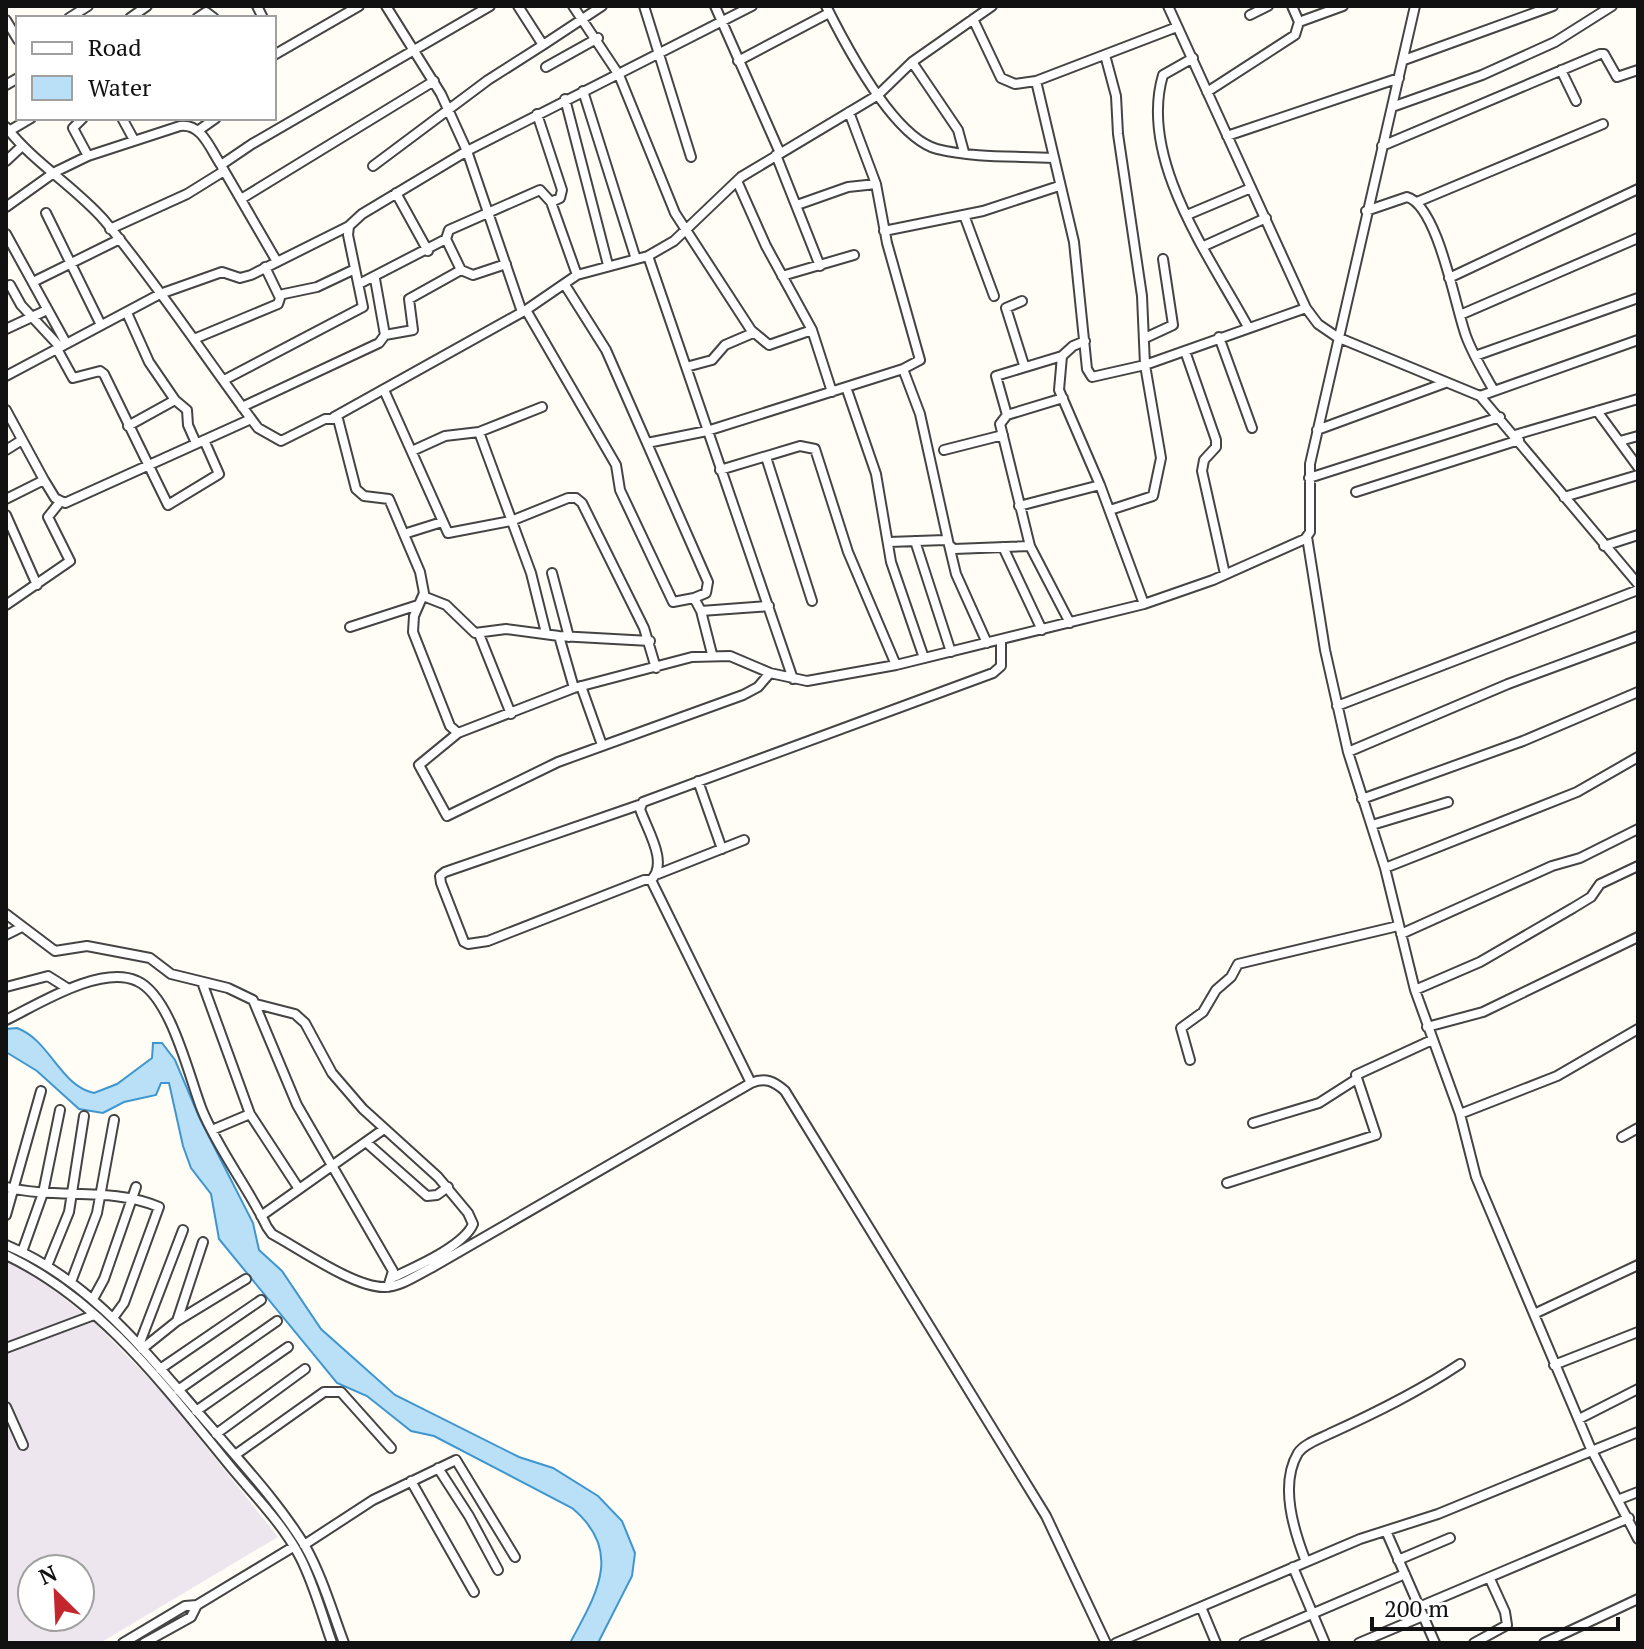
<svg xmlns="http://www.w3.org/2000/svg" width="1644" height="1649" viewBox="0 0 1644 1649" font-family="'PT Serif',serif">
  <rect width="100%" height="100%" fill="#fffdf5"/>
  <!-- industrial -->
  <path fill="#eee6ef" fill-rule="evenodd" d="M6,1261l35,19 55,44 67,69 115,144 -178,106h-94zM32,1569h48v48h-48z"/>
  <!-- water -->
  <path fill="#b9e0f7" stroke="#3f96cf" stroke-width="2" d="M17,1028c33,12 43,58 77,65l23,-9 35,-26 1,-15h9l13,17 25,59 53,104 6,27 23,21 39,58 74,66 124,62 34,11 45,28 24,25 13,32 -3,23 -34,67h-28c25,-47 55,-91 2,-135l-138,-72 -23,-5 -44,-35 -30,-13 -118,-144 -8,-45 -20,-26 -8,-22 -14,-63h-8l-5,12 -32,7 -21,11 -24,-4 -42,-38 -31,-19v-23z"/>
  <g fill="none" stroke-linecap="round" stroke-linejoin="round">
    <!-- minor casing -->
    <g stroke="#444" stroke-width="12">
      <path id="minor" d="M257,6l6,12
        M386,6l55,88 26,57 55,161
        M518,6l25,39 59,-39
        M573,6l46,69 56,138 76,117 18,15 43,-15
        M644,6l47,151
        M715,6l65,147
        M826,6c19,38 67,131 111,143 36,9 79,7 116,9
        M1168,6l138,302 12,16 19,13 143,59 158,188
        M1292,6l7,16
        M1250,15l18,-9
        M69,18l19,-12
        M130,18l17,-12
        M197,18l9,-6 8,6
        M973,19l28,59 14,6 21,-3 141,-54
        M6,20l12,20
        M274,55l85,-49
        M1105,55l11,41 2,38 24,162 3,69 16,93 -8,38 -43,14
        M1193,58l-30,17c-25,84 47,182 85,252
        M1404,60l149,-54
        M738,61l91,-48
        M912,62l46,68 6,22
        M546,67l52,-29
        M1561,70l15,31
        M1036,81l38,161 13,127 5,8 53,-12 161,-57
        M6,85l12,-7
        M583,91l52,165
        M1207,92l88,-57 4,-13 44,-16
        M565,99l43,166
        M1392,107l90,-32 73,-33 57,-36
        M537,114l25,76 -2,8 -9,4
        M83,118l-10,10 15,28
        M122,118l12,22
        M6,127c28,36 68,59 98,93 55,66 102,139 154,208l23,13 44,-22h13l18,70 8,7 25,3 31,73 4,21 -10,23 -1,16 37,94 8,7 116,-45 118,-31 38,-1 40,17 37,8 89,-16 248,-61 69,-24 92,-41 5,-7v-68l105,-458
        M199,130l17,-12
        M9,131l22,-13
        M1227,136l172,-58
        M1382,146l218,-92h4l13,23 21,-7
        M776,155l44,111
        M6,161l15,-14
        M373,166l115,-86 55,-35
        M222,167l54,93
        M737,181l29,65 46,84 20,62
        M396,193l32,58
        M241,199l193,-118
        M1417,202l186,-78
        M797,205l51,-18 28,-3
        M6,207l49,-35 33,-16 92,-30c22,-3 30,23 41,39l31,-21 238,-138
        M1366,211l41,-14c31,9 48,109 59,139 7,19 18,37 28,55
        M46,213l55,112
        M964,215l30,81
        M1187,215l64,-27
        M110,229l77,-35 37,-23
        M884,231l99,-20 76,-25
        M6,234l60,109
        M1204,246l62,-28
        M648,256l145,423
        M461,270l12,5 33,-11
        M782,276l72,-21
        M1449,278l189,-89
        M33,282l87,-43
        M359,284l87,-45
        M10,285l11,20 39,42
        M565,285l41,65 102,232 -2,11 -12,5 7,13 11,43
        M279,295l38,-8 38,-18
        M1022,301l-16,7 18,57
        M526,310l90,155 4,25 53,112 21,-4
        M127,313l22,49 26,38 -47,26
        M1460,315l178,-77
        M6,329l41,-19
        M385,335l28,-5 -4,-31 52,-29 -15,-31 3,-9 91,-40 11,12 26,73
        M1219,337l33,91
        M1145,338l28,-13 -10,-66
        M194,339l84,-35 2,-6 -15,-31
        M1085,341l-12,5 -11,10 -3,34 41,95 44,119
        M57,349l16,29 27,-7 4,3 64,131 51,-31 -15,-34
        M1185,351l31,89v7l-12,13 -2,11 23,103
        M1475,356l163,-58
        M686,367l26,-7 13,-15 28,-12
        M903,369l17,45 29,131 5,4 76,-3
        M6,376l154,-82 62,-22 18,6 11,-3 98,-49
        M224,380l139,-73 -15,-72 1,-9 13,-12 105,-63 285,-145
        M846,387l30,87 15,88 33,96
        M384,390l64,143 63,-12 57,-23h8l6,5 62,125 12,40
        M1480,396l158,-56
        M1063,398l-56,17 -7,9 30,122 40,77
        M175,400l12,10 1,15 8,18
        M242,407l137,-64 6,-8 -10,-56
        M6,410l38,70
        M1597,411l41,56
        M1007,415l-11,-39 66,-20
        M334,417l192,-107 51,-35 71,-19 26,-15 67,-64 137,-82 34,-33 80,-56
        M1317,430l128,-47
        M479,432l52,141 15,60
        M1515,435l123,-36
        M1620,441l18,-5
        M647,443l60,-12 196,-62 17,-9 -33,-117 -11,-59 -27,-72
        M6,450l16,-10
        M944,450l59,-15
        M412,451l33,-15 34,-4 63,-25
        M766,457l46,144
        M720,470l80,-24 15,3 33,103 48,113
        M1309,478l191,-61
        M1356,492l163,-52
        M1564,497l74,-22
        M6,499l38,-19 11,18 10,5 186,-84
        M1019,506l81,-21
        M6,515l31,70
        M407,533l35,-11
        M1307,537l18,113 23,102 37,116 30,122 45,124 16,63 115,272 47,90
        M915,541l36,111
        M889,542l56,-2
        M949,545l7,29 31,69
        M1604,546l34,-11
        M1003,547l39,83
        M552,573l17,64
        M423,596l23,9 29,28 31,-4 53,7 91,5
        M6,605l64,-44 -22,-44 12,-15
        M701,611l68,-5
        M350,627l68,-22
        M479,634l32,80
        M559,636l15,52
        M581,686l21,59
        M1337,706l301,-116
        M458,733l-39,32 28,51 111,-54 185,-67 15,-8 12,-14
        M1348,752l160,-68 130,-48
        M698,781l24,68
        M1362,799l161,-58 115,-49
        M639,805l-194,67 -5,4 1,7 23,59 4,2 20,-3 156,-61h7l100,203
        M1372,825l76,-23
        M1385,868l192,-76 61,-35
        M658,874l86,-34
        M651,880c18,-17 -4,-50 -11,-71l3,-7 350,-129 8,-7v-26
        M6,914l49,37 32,-5 63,12 21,16 57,14 25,12 44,105 96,166 -5,16
        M1401,934l151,-68 28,-8 58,-29
        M6,935l16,-8
        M202,982l48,132
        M6,987l42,-11 19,12
        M1415,990l65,-28 93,-54 18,-11 9,-13 38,-18
        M256,1004l39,10 10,9 27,50 31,36 75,68 30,36 5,11c-9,22 -58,43 -79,53
        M6,1020c31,-15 95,-56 131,-39 34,15 52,96 65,129 17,41 46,77 65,117l5,7c28,15 83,54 113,53 15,0 32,-12 46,-19l320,-185c14,-6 23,-2 34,8l261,425 60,127
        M1427,1027l56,-15 155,-75
        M1190,1060l-9,-32 22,-16 13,-22 15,-13 7,-13 160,-38
        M1460,1114l97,-38 81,-47
        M1253,1123l66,-20 36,-23
        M212,1130l38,-16 49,75
        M1622,1137l16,-9
        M367,1143l60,53 10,-1 11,-8
        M1227,1183l149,-48 -20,-60 76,-35
        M6,1187c52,13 104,-1 153,20l-35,96 -11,15
        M6,1215l35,-124
        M261,1216l123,-87
        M6,1245c87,36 144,113 204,181 33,39 69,77 95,120 17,30 27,65 39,97
        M22,1252l21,-59 17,-83
        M6,1255c95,45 159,132 224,211 23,28 53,58 70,91 14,27 22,58 32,86
        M47,1266l22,-54 15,-96
        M71,1282l26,-69 17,-93
        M93,1299l11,-20 32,-92
        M1534,1314l104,-49
        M177,1321l26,-79
        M139,1345l44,-115
        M6,1348l88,-33
        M142,1349l35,-28 69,-42
        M1554,1365l84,-33
        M160,1369l101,-69
        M178,1390l99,-69
        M6,1407l17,38
        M196,1411l92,-64
        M1579,1419l59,-30
        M216,1434l89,-65
        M235,1455l89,-63h17l50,56
        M438,1468l31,48 29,54
        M411,1481l63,111
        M1620,1499l18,-7
        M1386,1531l49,112
        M304,1545l69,-45 83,-40 59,97
        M1398,1560l52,-22
        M1306,1562c-12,-31 -27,-77 -8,-109 6,-9 21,-14 31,-19 46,-21 89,-42 131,-70
        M1293,1567l32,76
        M197,1605l96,-58
        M1201,1607l15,36
        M1419,1607l210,-89
        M123,1643l62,-37 12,-1 -6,12 -47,26
        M1116,1643l244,-104 78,-25 200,-82
        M1244,1643l161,-69
        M1359,1643l64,-27
        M1474,1643l33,-18 -2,-13 -15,-33
        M1544,1643l94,-44"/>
    </g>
    <!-- minor -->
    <use href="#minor" stroke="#fff" stroke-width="8"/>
  </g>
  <!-- border -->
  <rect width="1644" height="1649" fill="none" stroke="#111111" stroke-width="16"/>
  <!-- legend -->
  <rect x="16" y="16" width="260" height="104" fill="#ffffff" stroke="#a0a0a0" stroke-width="2"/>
  <rect x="32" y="42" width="40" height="12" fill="#ffffff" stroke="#a0a0a0" stroke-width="2"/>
  <text x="88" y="56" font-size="24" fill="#111111">Road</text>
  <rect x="32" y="76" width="40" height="24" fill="#b9e0f7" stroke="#a0a0a0" stroke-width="2"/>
  <text x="88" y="96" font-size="24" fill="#111111">Water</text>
  <!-- north arrow -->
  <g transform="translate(56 1593) rotate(336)"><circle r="38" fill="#ffffff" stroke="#a0a0a0" stroke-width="2"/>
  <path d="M0-6L14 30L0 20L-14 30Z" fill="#c4262e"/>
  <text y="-12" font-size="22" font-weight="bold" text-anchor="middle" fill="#111111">N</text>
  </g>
  <!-- scale -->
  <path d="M1372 1617v12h246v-12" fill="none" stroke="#111111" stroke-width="4"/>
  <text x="1384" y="1617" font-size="24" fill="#111111" stroke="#ffffff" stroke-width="6" paint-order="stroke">200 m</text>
</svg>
